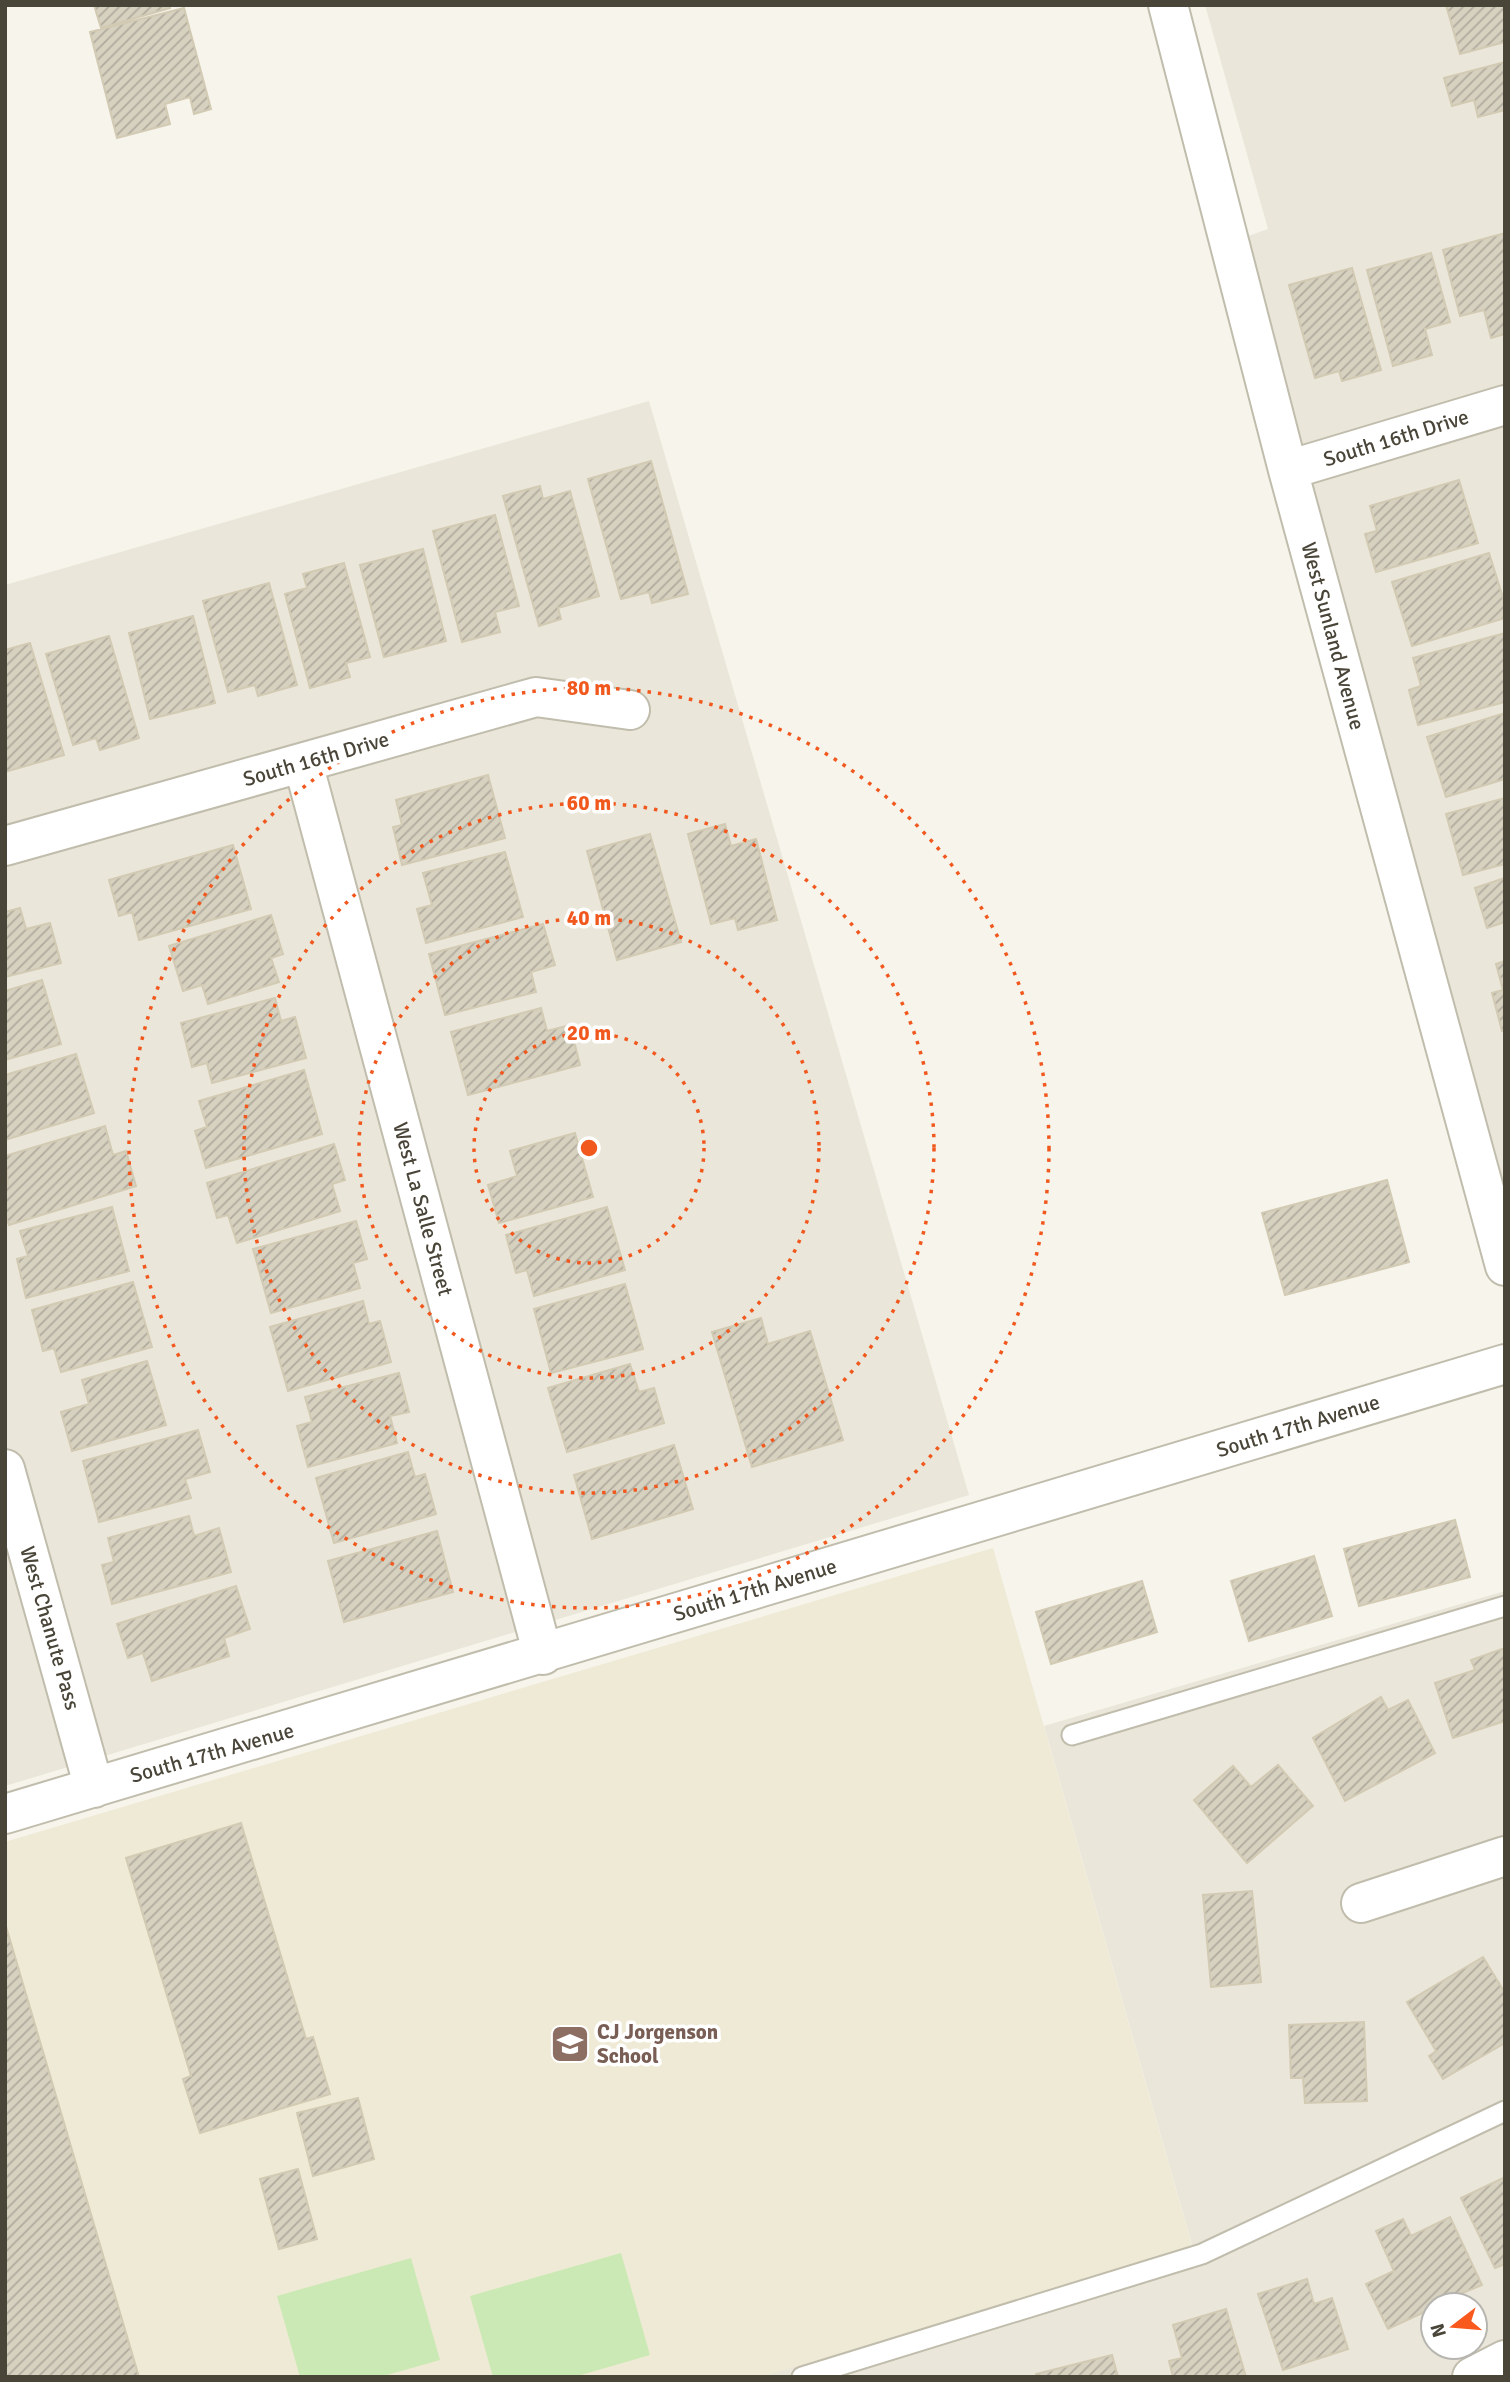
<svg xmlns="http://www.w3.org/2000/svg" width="1510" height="2382" viewBox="0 0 1510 2382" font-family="Signika,sans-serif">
  <defs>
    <pattern id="building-hatch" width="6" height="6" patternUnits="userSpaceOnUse" patternTransform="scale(1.75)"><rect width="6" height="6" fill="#d7d1c0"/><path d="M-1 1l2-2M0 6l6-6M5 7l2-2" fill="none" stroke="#b0ab9d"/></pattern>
  </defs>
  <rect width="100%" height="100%" fill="#f6f4eb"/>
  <!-- residential -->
  <path fill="#eae6d9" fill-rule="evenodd" d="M1205,5h300v1183l-268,-948 31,-11z
    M649,401l320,1094 -964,291v-1201z
    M1505,1591v786h-751l438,-132 -148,-519zM1433,2305h42v42h-42z"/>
  <!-- education -->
  <path fill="#efead5" d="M993,1548l199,698 -431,131h-756v-535z"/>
  <!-- grass -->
  <path fill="#cbe9b4" d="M621,2253l29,102 -76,22h-81l-23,-81z
    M411,2258l29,102 -60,17h-80l-23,-81z"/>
  <!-- building -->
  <path fill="url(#building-hatch)" stroke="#d2cab3" stroke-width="2" d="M94,5h75l1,3 -69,20z
    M1446,5h59v37l-45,12z
    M184,8l27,101 -17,5 -4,-17 -25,7 5,20 -53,14 -27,-106z
    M1505,62v48l-27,7 -4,-17 -22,6 -8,-28z
    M1505,233v101l-14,4 -7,-28 -24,6 -17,-66z
    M1431,253l19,69 -25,7 7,26 -39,11 -26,-96z
    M1352,268l29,102 -39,11 -3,-10 -24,7 -26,-93z
    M651,461l37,133 -36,9 -3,-11 -28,7 -33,-120z
    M1459,480l19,63 -102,29 -11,-38 12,-3 -7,-25z
    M540,486l3,13 27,-8 29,105 -41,12 3,11 -22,7 -36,-130z
    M495,515l24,91 -24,6 5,20 -38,10 -29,-111z
    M423,549l23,92 -62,16 -24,-92z
    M1489,553l16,51v14l-93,28 -20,-64z
    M344,563l26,94 -24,6 4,14 -40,11 -25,-94 22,-6 -4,-14z
    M269,583l28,102 -39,11 -3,-11 -27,7 -25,-91z
    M193,616l22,87 -65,16 -21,-86z
    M1505,633v69l-87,23 -9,-35 12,-4 -8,-28z
    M109,636l30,102 -39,12 -4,-12 -23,7 -27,-91z
    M30,643l34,112 -59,17v-122z
    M1505,713v66l-59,18 -19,-60z
    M488,775l17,63 -103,27 -9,-38 9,-2 -6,-25z
    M1505,798v66l-42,11 -17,-61z
    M725,824l6,22 25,-7 21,81 -39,10 -3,-12 -24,6 -23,-90z
    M650,834l31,108 -64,18 -30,-109z
    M233,845l18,64 -112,31 -7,-28 -13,4 -10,-36z
    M505,852l18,65 -97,26 -9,-34 15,-4 -9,-32z
    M1505,878v44l-18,6 -12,-40z
    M20,908l6,21 24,-6 11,40 -56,14v-65z
    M271,915l12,39 -12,4 8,24 -71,22 -6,-19 -19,6 -14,-45z
    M543,924l12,41 -24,7 5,20 -91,23 -16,-61z
    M1505,961v69l-3,1 -10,-38 11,-3 -7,-26z
    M42,980l19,64 -56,16v-69z
    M275,998l6,23 14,-4 11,41 -94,25 -5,-20 -15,4 -11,-44z
    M541,1008l6,23 23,-6 10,40 -112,30 -17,-63z
    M76,1054l18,59 -89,27v-65z
    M304,1070l18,64 -116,34 -11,-37 12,-4 -8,-26z
    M105,1126l8,29 13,-4 10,35 -127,39 -4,-12v-28l3,-1 -3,-28z
    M575,1133l18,64 -94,26 -11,-38 29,-9 -7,-25z
    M334,1144l11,36 -13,4 8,27 -103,32 -9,-28 -11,3 -10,-35z
    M1387,1180l22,82 -124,33 -23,-82z
    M112,1207l17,64 -103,27 -9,-39 11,-3 -8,-25z
    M607,1207l18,63 -91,26 -7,-26 -11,3 -10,-38z
    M356,1221l11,38 -14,4 7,25 -89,25 -18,-64z
    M133,1282l19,65 -91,25 -7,-24 -11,3 -11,-41z
    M625,1284l18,65 -92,24 -17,-64z
    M363,1301l6,23 11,-3 11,41 -103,29 -18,-64z
    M761,1318l7,26 42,-13 33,109 -91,27 -40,-135z
    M147,1361l19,64 -94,26 -11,-39 28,-8 -7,-24z
    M630,1364l9,28 15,-4 10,35 -97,29 -19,-64z
    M399,1373l10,39 -19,4 7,27 -89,24 -11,-41 15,-4 -7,-25z
    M198,1430l12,42 -25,7 6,19 -92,24 -16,-61z
    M674,1445l19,64 -101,30 -18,-64z
    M408,1452l7,25 10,-3 11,40 -102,29 -18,-65z
    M189,1516l5,20 25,-8 12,44 -119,32 -10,-39 12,-3 -6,-24z
    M1455,1520l15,57 -111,29 -15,-57z
    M437,1531l16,61 -109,30 -16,-61z
    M1314,1556l18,60 -83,25 -18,-60z
    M1142,1581l15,51 -106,32 -15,-52z
    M236,1586l14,43 -26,9 5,18 -77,25 -9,-28 -15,5 -11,-34z
    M1505,1648v73l-52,17 -18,-55 40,-13 -4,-10z
    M1381,1697l7,13 20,-10 27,53 -90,48 -32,-63z
    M1278,1765l35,41 -66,57 -53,-63 39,-34 18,21z
    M241,1823l65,216 7,-2 17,57 -130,39 -17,-54 8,-3 -65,-218z
    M1252,1891l9,91 -50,5 -8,-92z
    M5,1923l134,454h-134z
    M1483,1957l22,36v50l-62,36 -14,-23 7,-5 -29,-49z
    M1364,2022l3,79 -62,2 -2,-25h-12l-2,-53z
    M358,2098l16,61 -61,17 -16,-63z
    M298,2169l19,70 -38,10 -19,-70z
    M1505,2177v87l-10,4 -34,-70z
    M1450,2217l32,68 -49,20v3l-45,21 -22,-45 28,-13 -18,-40 27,-12 8,17z
    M1307,2279l7,25 18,-6 16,51 -65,21 -25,-76z
    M1226,2309l20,68h-73l-4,-16 13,-3 -9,-33z
    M1112,2355l6,22h-82v-3z"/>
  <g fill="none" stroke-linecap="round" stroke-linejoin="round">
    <!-- service casing -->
    <g stroke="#c1bdad" stroke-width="23">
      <path id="service" d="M1072,1735l433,-129
        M802,2377l400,-123 303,-143"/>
    </g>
    <!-- minor casing -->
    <g stroke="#c1bdad" stroke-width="42">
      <path id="minor" d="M1168,5l120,465 217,796
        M1288,470l217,-65
        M303,763l240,892
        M5,846l531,-149 94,13
        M5,1469l89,319
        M5,1814l1500,-450
        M1361,1903l144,-47
        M1472,2377l33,-17"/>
    </g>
    <!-- service -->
    <use href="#service" stroke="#fff" stroke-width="19"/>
    <!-- minor -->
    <use href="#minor" stroke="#fff" stroke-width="38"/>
  </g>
  <!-- distance rings -->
  <g fill="none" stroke="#f1581e" stroke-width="3.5" stroke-dasharray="3.5 7">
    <circle cx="589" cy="1148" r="115"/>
    <circle cx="589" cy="1148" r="230"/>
    <circle cx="589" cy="1148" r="345"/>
    <circle cx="589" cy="1148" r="460"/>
  </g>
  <!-- icons -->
  <defs>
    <g id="school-square" transform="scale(2.0125)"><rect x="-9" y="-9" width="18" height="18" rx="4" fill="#8d6e63" stroke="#fff"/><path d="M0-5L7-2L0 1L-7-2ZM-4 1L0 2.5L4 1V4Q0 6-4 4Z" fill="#fff"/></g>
  </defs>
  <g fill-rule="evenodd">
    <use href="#school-square" x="570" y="2044"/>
  </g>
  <g text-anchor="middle" stroke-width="7" stroke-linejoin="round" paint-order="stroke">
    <!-- street labels -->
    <g font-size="21" fill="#4a4539" stroke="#fff">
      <text transform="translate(1396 438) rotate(-17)" y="7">South 16th Drive</text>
      <text transform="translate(1333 636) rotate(75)" y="7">West Sunland Avenue</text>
      <text transform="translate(316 759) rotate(-16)" y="7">South 16th Drive</text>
      <text transform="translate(423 1209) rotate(75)" y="7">West La Salle Street</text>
      <text transform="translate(1298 1426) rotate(-17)" y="7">South 17th Avenue</text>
      <text transform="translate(755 1590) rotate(-17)" y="7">South 17th Avenue</text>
      <text transform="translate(50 1628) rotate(74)" y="7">West Chanute Pass</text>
      <text transform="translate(212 1753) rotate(-16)" y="7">South 17th Avenue</text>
    </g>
    <!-- education labels -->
    <g font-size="21" font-weight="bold" fill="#785e54" stroke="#fff" text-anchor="start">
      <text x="597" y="2039">CJ Jorgenson<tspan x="597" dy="24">School</tspan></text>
    </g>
  </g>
  <circle cx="589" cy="1148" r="10" fill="#f1581e" stroke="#fff" stroke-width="3.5"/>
  <g font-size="21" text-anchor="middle" font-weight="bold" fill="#f1581e" stroke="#fff" stroke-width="7" stroke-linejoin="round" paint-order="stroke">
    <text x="589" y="695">80 m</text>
    <text x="589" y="810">60 m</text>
    <text x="589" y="925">40 m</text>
    <text x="589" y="1040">20 m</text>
  </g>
  <!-- border -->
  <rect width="1510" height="2382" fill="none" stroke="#4a4539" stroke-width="14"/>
  <!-- north arrow -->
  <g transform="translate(1454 2326) rotate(254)"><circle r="33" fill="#ffffff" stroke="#b7b5b0" stroke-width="2"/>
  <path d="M0-5L12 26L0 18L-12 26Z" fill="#fa591d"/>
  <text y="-10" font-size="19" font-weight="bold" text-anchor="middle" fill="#4a4539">N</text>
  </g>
</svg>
